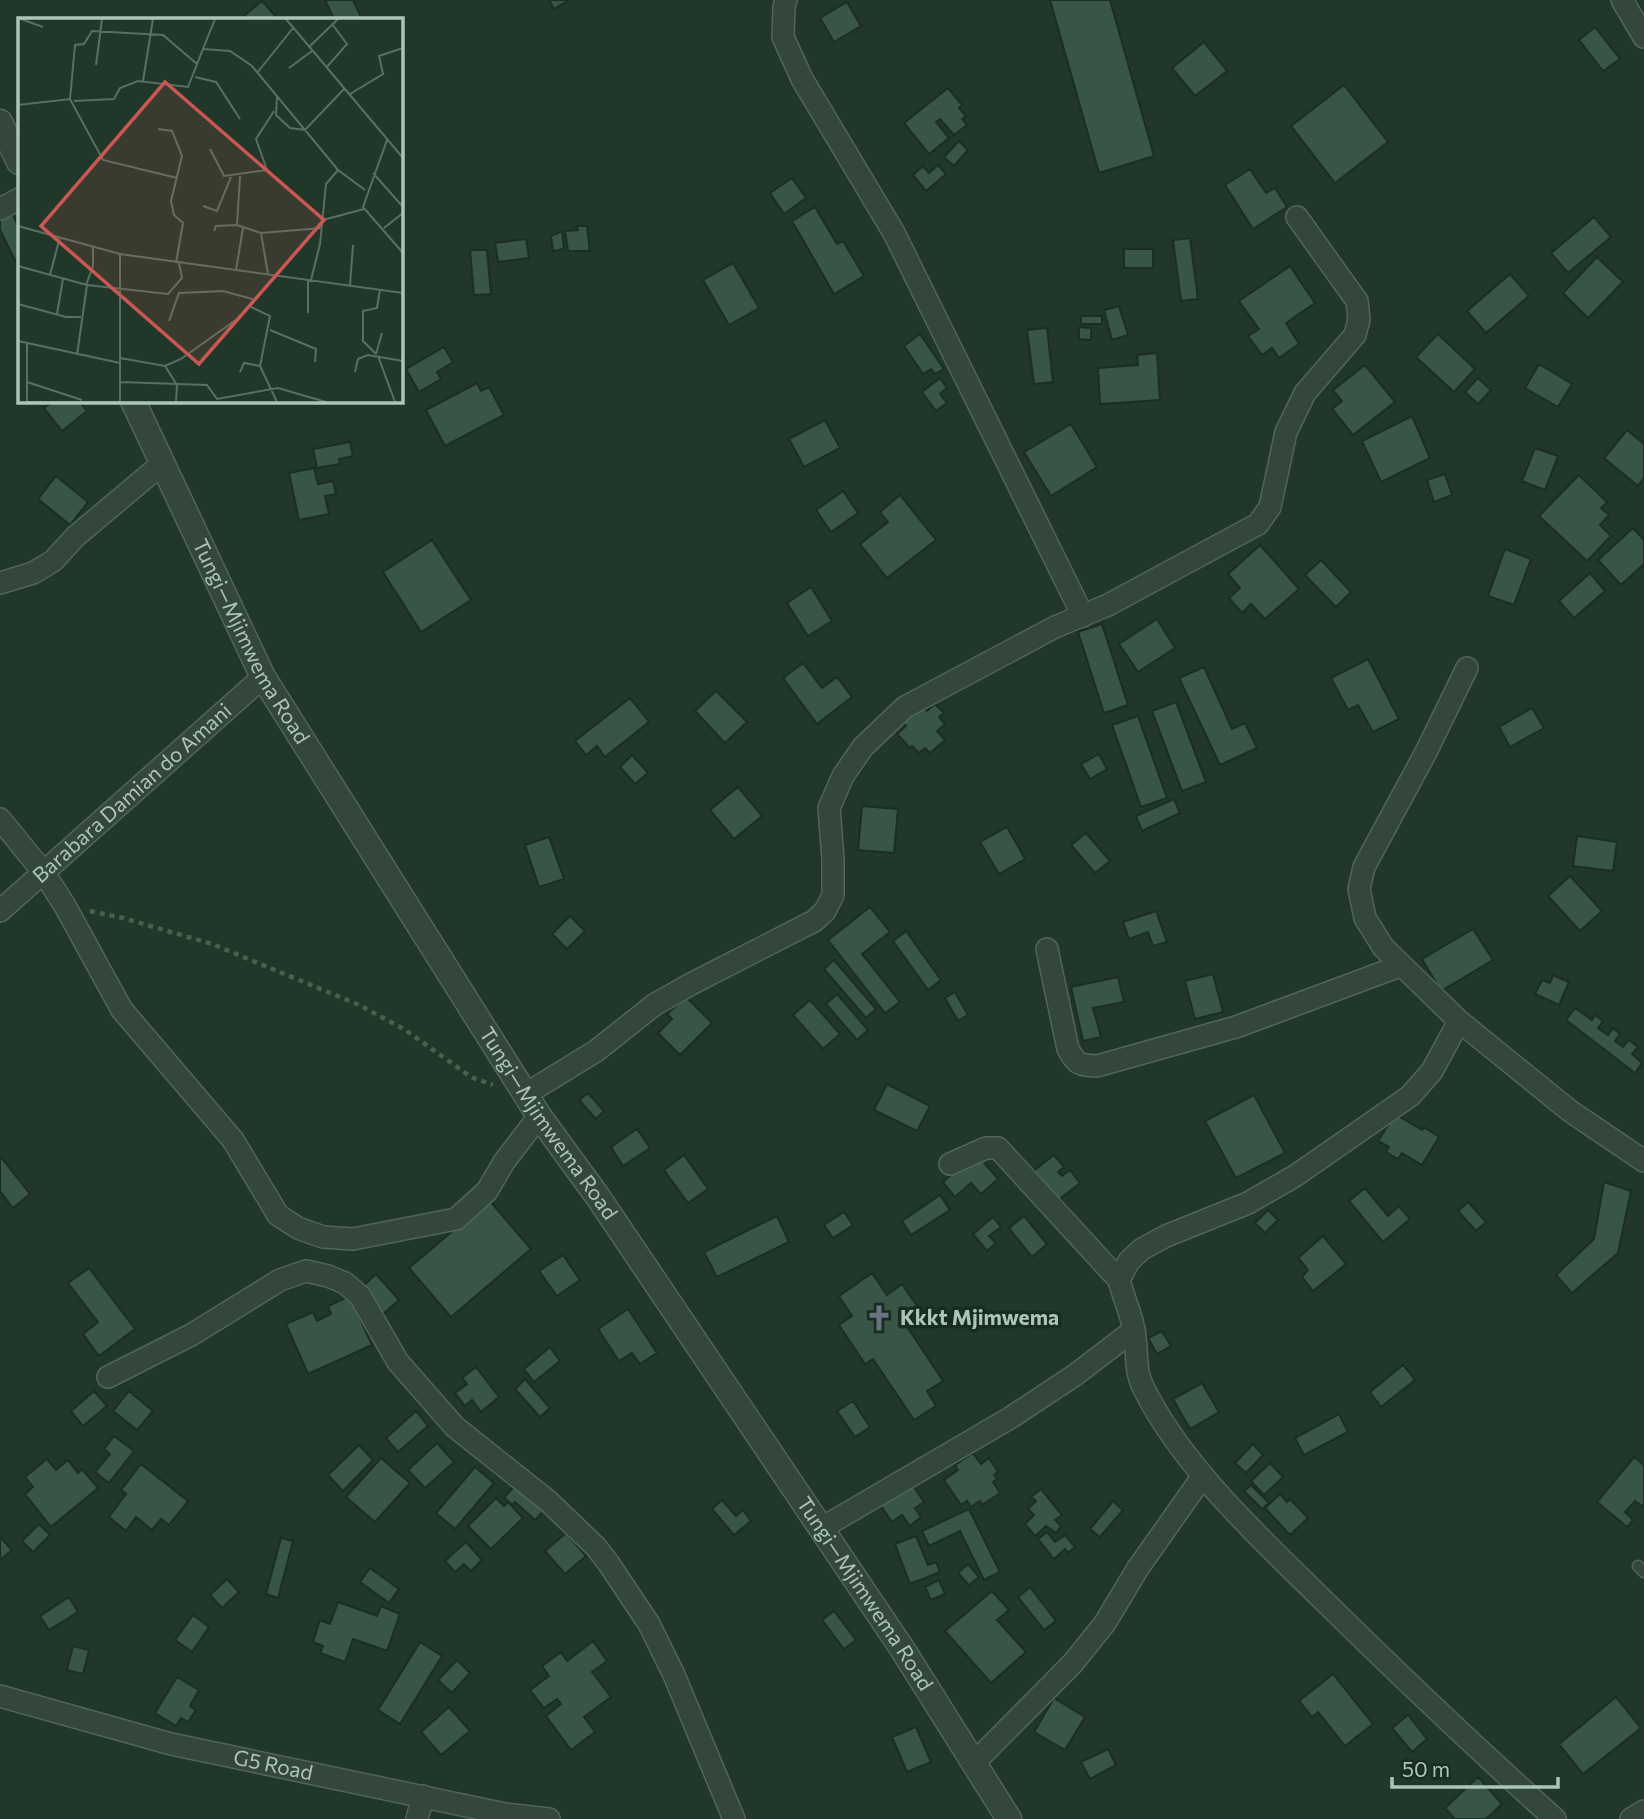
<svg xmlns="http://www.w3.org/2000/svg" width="1644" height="1819" viewBox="0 0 1644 1819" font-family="Commissioner,sans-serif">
  <rect width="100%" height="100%" fill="#20372a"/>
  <!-- building -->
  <path fill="#395545" stroke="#1b2e23" stroke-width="2" d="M325,0h28l9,19h-28z
    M549,0h20l-15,9z
    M1050,0h60l44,156 -55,17z
    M262,1l16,18h-38z
    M847,2l14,24 -27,16 -14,-24z
    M1595,27l25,32 -17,12 -24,-31z
    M1204,42l23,29 -32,25 -23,-28z
    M1344,85l44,57 -53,41 -44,-57z
    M948,88l14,17 -3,3 7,8 -4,3 5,6 -13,10 -14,-16 -4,3 13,16 -20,16 -25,-31z
    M959,141l9,9 -14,16 -10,-9z
    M938,165l8,9 -20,17 -13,-16 10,-9 6,7z
    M1250,169l16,24 9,-5 12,19 -34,22 -28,-44z
    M792,178l14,20 -22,16 -14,-21z
    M815,207l22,37 6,-3 21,35 -30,18 -42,-73z
    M12,213l7,15v40l-19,-38v-11z
    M1594,217l17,20 -43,36 -17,-20z
    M577,226h10l3,25h-22l-3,-20 13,-1z
    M562,231l2,18 -11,2 -2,-15z
    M1190,238l8,61 -17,2 -8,-61z
    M526,239l3,19 -31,4 -3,-19z
    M1124,249h29v19h-29z
    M470,250h17l4,44 -17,1z
    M1597,257l26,25 -35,36 -25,-25z
    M733,263l26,45 -30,17 -26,-45z
    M1290,266l25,37 -29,20 13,21 -20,14 -7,-10 -10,7 -14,-19 11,-7 -20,-28z
    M1510,274l19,22 -43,37 -19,-22z
    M1119,306l9,29 -16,5 -8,-30z
    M1081,316h21v8h-21z
    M1079,327l12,1v12l-12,-1z
    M1047,328l6,54 -19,2 -7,-54z
    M920,334l24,35 -9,5 -4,-5 -8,5 -19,-28z
    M1438,334l37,35 -21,23 -38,-35z
    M444,347l9,15 -16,10 4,7 -22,13 -13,-23z
    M1157,353l3,47 -60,4 -2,-36 40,-3 -1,-10z
    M1539,364l33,20 -14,23 -33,-19z
    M1365,365l30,37 -42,33 -21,-26 10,-8 -9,-11z
    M940,378l7,10 -7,6 7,9 -11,8 -14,-19z
    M1478,378l13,12 -13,14 -13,-12z
    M477,383l4,8 8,-4 15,28 -59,31 -19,-36z
    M53,401h26l8,10 -25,20 -18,-23z
    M1412,416l18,42 -49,24 -19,-41z
    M825,420l15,28 -36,19 -15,-28z
    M1071,424l26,43 -46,29 -27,-44z
    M1627,430l17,14v34l-6,8 -34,-28z
    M350,442l3,14 -14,3 1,5 -23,4 -4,-19z
    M1535,448l23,8 -13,34 -23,-9z
    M314,468l4,16 15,-3 3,13 -11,2 4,18 -30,6 -10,-47z
    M1445,474l7,21 -18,7 -7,-22z
    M1579,475l28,27 -6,6 8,7 -9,10 11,11 -24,25 -48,-45z
    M56,476l32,26 -18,23 -32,-26z
    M843,491l15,22 -27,19 -15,-22z
    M900,495l36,45 -49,38 -27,-34 28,-22 -8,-10z
    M1633,528l11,12v24l-23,21 -23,-25z
    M432,540l39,60 -50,32 -38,-60z
    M1260,545l39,44 -34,30 -14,-15 -9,9 -13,-15 11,-10 -12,-14z
    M1505,549l26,10 -17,46 -26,-9z
    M1321,560l30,32 -15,15 -31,-32z
    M1590,573l15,18 -31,27 -15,-17z
    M811,587l21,34 -24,15 -21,-33z
    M1157,619l18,29 -37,24 -19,-28z
    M1102,624l26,81 -24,8 -26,-81z
    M1368,659l31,60 -26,13 -15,-27 -10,5 -17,-32z
    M803,663l19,25 15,-11 15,20 -35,27 -34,-46z
    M1204,667l28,62 13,-6 12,25 -37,17 -41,-87z
    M716,691l31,31 -22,21 -30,-32z
    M630,698l19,24 -44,35 -8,-11 -11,9 -11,-14z
    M920,702l7,9 8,-7 9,9 -5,4 6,7 -8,7 8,9 -15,13 -5,-5 -6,5 -7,-7 -2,2 -13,-14 9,-8 -5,-7z
    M1176,702l30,80 -24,9 -30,-80z
    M1532,708l12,20 -34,19 -11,-20z
    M1138,716l29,82 -26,9 -29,-82z
    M1099,754l8,15 -17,10 -9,-15z
    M632,755l16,18 -13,11 -15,-17z
    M738,787l24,29 -28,23 -24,-29z
    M1174,799l6,14 -38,18 -6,-15z
    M862,806l36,3 -4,44 -36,-3z
    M1007,827l18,32 -26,15 -19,-32z
    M1086,833l24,28 -15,12 -24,-28z
    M1577,836l40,6 -4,29 -40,-5z
    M549,837l15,42 -25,8 -14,-42z
    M1570,876l32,35 -22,20 -32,-35z
    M870,907l20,25 -28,22 38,48 -15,11 -57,-73z
    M1156,911l11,31 -14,4 -5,-14 -19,7 -6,-17z
    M570,916l15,15 -18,18 -15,-15z
    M1473,929l20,31 -52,31 -19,-32z
    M906,931l35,49 -13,10 -35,-49z
    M834,960l42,49 -10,9 -42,-49z
    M1213,974l10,38 -28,7 -10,-38z
    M1553,975l16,7 -10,23 -24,-11 7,-14 8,3z
    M1118,977l6,25 -31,6 8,29 -18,4 -12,-54z
    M955,992l13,23 -10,6 -13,-23z
    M837,994l31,36 -11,10 -31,-36z
    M686,997l26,26 -32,32 -22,-22 14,-14 -5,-5z
    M810,1000l30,34 -17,15 -30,-34z
    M1575,1008l17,12 3,-5 8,6 -5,7 10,7 5,-7 7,6 -5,7 8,6 6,-7 9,7 -6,7 10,9 -7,10 -69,-53z
    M887,1084l43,22 -13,25 -43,-21z
    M588,1093l16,18 -8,8 -17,-19z
    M1254,1095l31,58 -49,25 -31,-57z
    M1395,1114l27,16 2,-3 15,10 -17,28 -20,-12 -4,6 -12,-7 3,-5 -11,-6z
    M637,1129l13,19 -27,18 -12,-19z
    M976,1153l22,26 -17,15 -10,-11 -16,14 -12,-15z
    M684,1155l24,34 -20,14 -24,-33z
    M1054,1155l10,12 -6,5 4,4 8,-6 10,13 -24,19 -24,-30z
    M0,1156l30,38 -17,14 -13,-17z
    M1604,1182l27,9 -13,62 -46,40 -16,-18 38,-36z
    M1365,1188l23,28 11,-10 11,13 -27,23 -34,-41z
    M940,1195l10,15 -39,25 -9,-14z
    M489,1200l42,49 -80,68 -42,-49z
    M1468,1202l18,20 -10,9 -18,-20z
    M1268,1210l10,10 -13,13 -10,-10z
    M844,1212l9,13 -20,13 -9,-13z
    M777,1216l12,26 -72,35 -13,-25z
    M1024,1216l23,28 -15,13 -23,-29z
    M993,1217l8,10 -12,9 7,7 -9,8 -14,-17z
    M1323,1236l23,28 -33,27 -11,-14 6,-7 -10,-12z
    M563,1255l17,25 -23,16 -18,-25z
    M89,1268l46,61 -36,27 -16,-22 15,-12 -30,-39z
    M872,1273l15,22 15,-11 23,34 -17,10 35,53 -16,10 9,15 -22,14 -41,-61 -8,5 -26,-39 13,-9 -13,-20z
    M376,1274l23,26 -16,14 -23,-25z
    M350,1296l22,49 -64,29 -22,-50 27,-12 4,9 14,-7 -3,-8z
    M628,1309l29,44 -17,11 -8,-11 -13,8 -21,-32z
    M1162,1331l9,15 -14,8 -9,-16z
    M550,1347l10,14 -26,21 -10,-13z
    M1403,1365l12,15 -34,27 -11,-15z
    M476,1367l23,30 -18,15 -9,-12 -7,6 -10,-13 12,-9 -5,-6z
    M525,1379l25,29 -10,9 -25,-28z
    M1202,1383l17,29 -29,17 -17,-30z
    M94,1391l13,15 -24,20 -12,-15z
    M129,1391l24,20 -16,19 -24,-19z
    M853,1401l17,26 -15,10 -18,-26z
    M416,1411l12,15 -30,26 -12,-14z
    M1339,1414l9,18 -44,23 -9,-17z
    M114,1436l20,15 -25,32 -14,-11 15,-18 -6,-5z
    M437,1443l17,19 -29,26 -17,-18z
    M1253,1444l10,11 -17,18 -11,-10z
    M359,1445l14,15 -30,31 -15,-16z
    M973,1453l8,11 8,-6 9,14 -4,3 3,4 -4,3 7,11 -18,12 -2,-4 -9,6 -4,-6 -6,4 -17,-25 14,-10 -3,-5z
    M1634,1457l10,8v42l-9,-6 -10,11 8,8 -6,7 -30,-25z
    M381,1458l29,25 -35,39 -29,-25z
    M47,1459l9,11 12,-10 10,13 4,-4 16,19 -47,39 -26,-33 8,-7 -8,-10z
    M1270,1463l13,14 -19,18 -13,-14z
    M141,1464l47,37 -19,24 -8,-6 -9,11 -16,-13 -10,14 -17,-14 17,-23 -5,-4z
    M475,1467l19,16 -39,46 -19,-16z
    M517,1483l29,25 -11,12 -20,-18 -2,3 -9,-7z
    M912,1484l12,18 -9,6 6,9 -11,9 -8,-11 -10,7 -11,-16z
    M1251,1485l18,18 -7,6 -18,-18z
    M1041,1489l21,26 -7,5 6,6 -5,7 -10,-7 -11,10 -10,-12 9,-9 -6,-6 8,-8 -5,-4z
    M1280,1494l7,8 3,-3 18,19 -18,17 -25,-27z
    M496,1498l8,8 4,-4 15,16 -32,31 -23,-23z
    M722,1500l14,16 7,-6 8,11 -17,14 -22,-26z
    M1113,1501l10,9 -23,27 -10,-8z
    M969,1509l31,63 -16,8 -24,-49 -31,15 -7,-15z
    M39,1524l11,11 -17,17 -11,-11z
    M1047,1532l8,10 10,-7 10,12 -7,6 -3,-4 -11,10 -16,-20z
    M566,1533l20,23 -21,18 -20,-23z
    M916,1536l12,29 8,-3 4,10 -30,12 -15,-40z
    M0,1537l12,13 -12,10z
    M281,1538l12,3 -15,57 -12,-4z
    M466,1542l16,18 -11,11 -7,-7 -9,8 -10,-11z
    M968,1564l11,13 -10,8 -11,-12z
    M370,1568l29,21 -10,14 -29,-21z
    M227,1579l12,13 -17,16 -12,-13z
    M939,1580l6,14 -14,6 -6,-13z
    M1030,1587l26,34 -12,9 -26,-33z
    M992,1591l17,19 -12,10 29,32 -35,31 -46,-52z
    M69,1597l9,15 -29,18 -9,-14z
    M338,1602l39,14 4,-10 19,8 -13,37 -34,-12 -8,23 -25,-9 3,-7 -10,-4 7,-22 10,4z
    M834,1611l22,29 -12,9 -22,-29z
    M193,1615l16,12 -17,25 -17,-12z
    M593,1641l14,20 -15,11 19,25 -27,20 11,15 -24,18 -25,-34 15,-12 -4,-5 -13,9 -14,-18 19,-14 -7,-10 19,-14 6,9z
    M420,1642l22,14 -42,68 -22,-14z
    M73,1646l16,4 -6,24 -16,-4z
    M457,1660l13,13 -18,20 -14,-13z
    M1333,1674l40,50 -28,22 -27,-34 -6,5 -13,-16z
    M177,1677l22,13 -9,16 6,4 -8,12 -7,-4 -5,8 -21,-13z
    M1616,1697l25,31 -58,46 -24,-30z
    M1054,1698l31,19 -20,33 -31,-18z
    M449,1707l21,24 -29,24 -20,-23z
    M1408,1715l19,24 -15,13 -20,-24z
    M916,1727l15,35 -24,10 -15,-35z
    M1108,1749l8,16 -26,14 -9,-17z
    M1478,1777l24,27 -16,15h-31l-10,-11z"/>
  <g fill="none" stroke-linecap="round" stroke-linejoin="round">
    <!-- service casing -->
    <g stroke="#51655a" stroke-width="13">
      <path id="service" d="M1638,1566l6,6"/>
    </g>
    <!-- minor casing -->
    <g stroke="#51655a" stroke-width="24">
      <g id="minor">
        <path d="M786,0l-2,7 -1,30 19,42 92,154 189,383"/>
        <path d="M1622,0l22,37"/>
        <path d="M0,209l19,-10"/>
        <path d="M0,583l33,-10 20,-12 23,-25 87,-73"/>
        <path d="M1467,668l-41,84 -62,115 -5,22 6,29 18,29 76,74 111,90 74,50"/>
        <path d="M0,819l44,54 21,33 57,104 111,130 45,75 20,13 25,9 30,2 103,-20 31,-28 17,-29 35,-46"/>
        <path id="s1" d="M0,911l263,-234"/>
        <path d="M1047,949l21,100c9,16 11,16 29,17l139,-39 164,-61"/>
        <path d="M1459,1021l-27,50 -22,25 -115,80 -47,27 -82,33 -24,13 -13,12 -10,19c4,16 12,33 15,50 4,20 0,39 9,57 39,79 115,149 177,210 77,76 155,150 235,222"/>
        <path d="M526,1094l70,-43 58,-46 37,-21 123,-63 11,-10 8,-16v-36l-4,-51 14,-32 20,-29 42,-40 150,-80 53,-22 150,-81 12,-17 16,-75 19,-39 50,-58 4,-16 -2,-18 -60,-84"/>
        <path d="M950,1164l36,-16h12l121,132"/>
        <path d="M108,1377l83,-42 89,-55 26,-9 22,5 17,7 15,13 38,66 57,65 93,74 48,46 13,17 40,60 25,51 60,144"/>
        <path d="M820,1529l190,-111 65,-43 59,-45"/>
        <path id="s2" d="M0,1696l171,48 334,70 44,5"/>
        <path d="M975,1762l98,-99 32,-40 33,-55 65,-92"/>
        <path d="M417,1819l6,-23"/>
        <path d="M1631,1819l13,-8"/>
      </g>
    </g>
    <!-- tertiary casing -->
    <g stroke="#51655a" stroke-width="27">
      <g id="tertiary">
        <path d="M0,122l19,40"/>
        <path id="s3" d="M133,401l130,276 276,439 59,81 305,453 106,169"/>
      </g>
    </g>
    <!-- path -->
    <path stroke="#4b604c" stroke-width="4.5" stroke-dasharray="5 5" stroke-linecap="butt" d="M90,911l33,7 89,26 145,60 47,25 67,48 22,8"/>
    <!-- service -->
    <use href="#service" stroke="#33473c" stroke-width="10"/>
    <!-- minor -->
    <use href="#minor" stroke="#33473c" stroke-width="21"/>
    <!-- tertiary -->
    <use href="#tertiary" stroke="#33473c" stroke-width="24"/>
  </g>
  <!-- icons -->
  <defs>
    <g id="church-bare" transform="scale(2.1)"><path d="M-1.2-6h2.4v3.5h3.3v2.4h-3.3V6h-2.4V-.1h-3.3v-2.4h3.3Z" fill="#6b7280" stroke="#192c21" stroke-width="2.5" paint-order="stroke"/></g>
  </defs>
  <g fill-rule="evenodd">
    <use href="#church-bare" x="879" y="1318"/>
  </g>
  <g text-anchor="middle" stroke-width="7" stroke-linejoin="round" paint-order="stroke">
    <!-- street labels -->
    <g font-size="21" fill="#adc4b8" stroke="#192c21">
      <text dy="7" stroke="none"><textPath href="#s3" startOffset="268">Tungi—Mjimwema Road</textPath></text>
      <text dy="7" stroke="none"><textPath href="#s1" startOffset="177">Barabara Damian do Amani</textPath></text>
      <text dy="7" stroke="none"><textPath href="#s3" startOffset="835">Tungi—Mjimwema Road</textPath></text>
      <text dy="7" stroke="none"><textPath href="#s3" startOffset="1402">Tungi—Mjimwema Road</textPath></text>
      <text dy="7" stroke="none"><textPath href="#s2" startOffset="282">G5 Road</textPath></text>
    </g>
    <!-- poi labels -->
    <g font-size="21" font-weight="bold" fill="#adc4b8" stroke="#192c21" text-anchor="start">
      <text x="900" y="1325">Kkkt Mjimwema</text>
    </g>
  </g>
  <!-- overview -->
  <g transform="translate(18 18)">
    <rect width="385" height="385" fill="#20372a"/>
    <path fill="none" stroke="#586f63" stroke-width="2" d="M3,1l22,8M268,1l117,139M291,29l29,-28M185,31l12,-30M78,47l6,-46M271,50l23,-17M308,50l21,-24 -15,-20M239,55l36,-45M177,59l21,5 24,37M125,63l10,-62M332,76l33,-20 -4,-18 24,-8M259,79l-1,18 14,13 15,2 39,-41M52,81l5,-54 9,-1 8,-13 71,4 34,29M56,83l40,-2 6,-11 18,-7 50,6 15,-38 27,2 22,15 86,104 27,20M0,87l52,-6 33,61 74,18M140,111l14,2 10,25 -11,45 3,14 9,8 -7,40M369,122l-24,67 40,46M192,131l14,27 43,-6 -11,-31 18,-28M355,155l30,34M222,158l-3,49 24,8 61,-5M185,188l14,5 14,-34M305,202l41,-11M0,208l102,28 283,39M366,210l19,-15M196,213l2,-5 21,-1M243,215l7,41M102,236v148M0,248l69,19 81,9 14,-16 -3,-15M218,252l7,-42M32,257l10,-38M293,262l9,-36 6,-60 12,-14M68,267l7,-19v-19M332,267l3,-40M0,286l48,13h15M233,289l19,9 -10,50 17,36M290,295v-33M39,296l6,-35M151,303l10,-28 44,-2 33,9M252,312l46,19 -1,13M0,323l102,22M9,326v58M358,336l-13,-13v-30l14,-3 3,-19M358,336l6,-21M59,337l10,-70M360,338l17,46M102,340l45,8 16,-7 56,-40 39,-43M147,348l12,19 -1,17M222,354l4,-9 16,3M337,354l3,-13 10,-4 35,6M9,364l55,18M102,364l87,3 10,14 61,-11 48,14M9,384h93"/>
    <path fill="#ca5753" fill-opacity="0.15" stroke="#ca5753" stroke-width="3.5" d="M147,64l159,138 -125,144 -158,-138z"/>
    <rect width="385" height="385" fill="none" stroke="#adc4b8" stroke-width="3.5"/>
  </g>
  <!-- scale -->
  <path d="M1392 1777v10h166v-10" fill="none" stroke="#adc4b8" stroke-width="3.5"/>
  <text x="1402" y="1777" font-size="21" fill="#adc4b8" stroke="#192c21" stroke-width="5" paint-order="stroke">50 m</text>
</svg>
